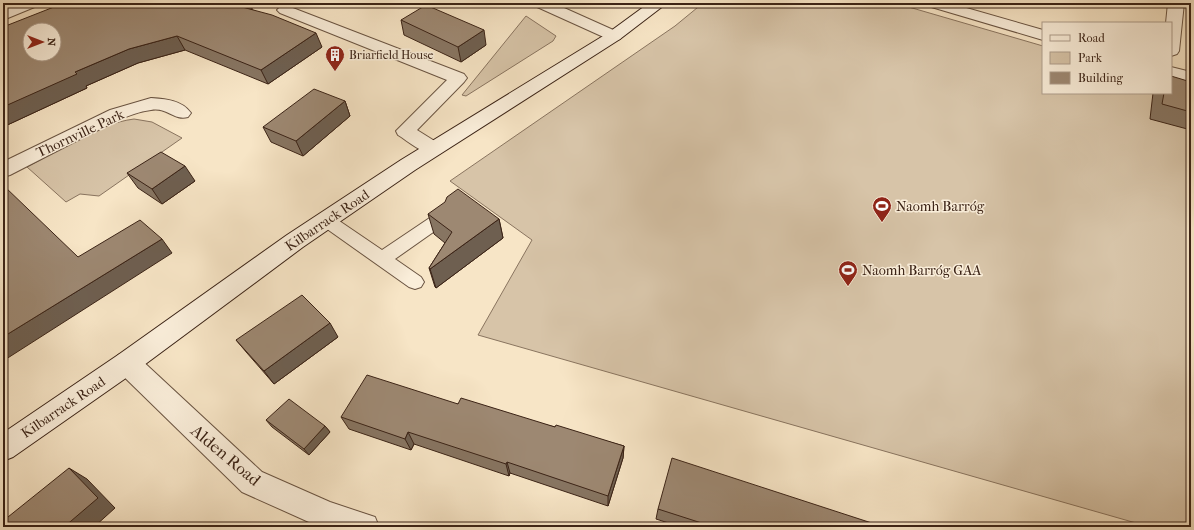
<svg xmlns="http://www.w3.org/2000/svg" width="1194" height="530" viewBox="0 0 1194 530" font-family="'IM FELL French Canon',serif">
  <rect width="100%" height="100%" fill="#f7e5c6"/>
  <filter id="stains"><feTurbulence type="fractalNoise" baseFrequency=".005" numOctaves="4"/><feColorMatrix values="0 0 0 0 .2 0 0 0 0 .09 0 0 0 0 .02 0 0 0 .5 -.17"/></filter>
  <radialGradient id="worn" r=".72"><stop offset=".6" stop-color="#630" stop-opacity="0"/><stop offset="1" stop-color="#630" stop-opacity=".3"/></radialGradient>
  <!-- green -->
  <path fill="#d7c4a8" stroke="#89745f" d="M703,3h192l148,43v47h128l20,-4v438h-41l-672,-192 54,-95 -82,-59 225,-155z
    M526,16l30,20 -3,5 -87,55 -4,-1z
    M134,119l18,3 30,16 -83,58 -19,-2 -14,8 -39,-35c33,-17 69,-43 107,-48z"/>
  <g fill="none" stroke-linecap="round" stroke-linejoin="round">
    <!-- lane casing -->
    <g stroke="#6a5442" stroke-width="2">
      <path id="lane" d="M443,211l6,2 2,4 -2,4 -54,38 26,18 3,5 -3,5 -6,2 -6,-2 -89,-63 -2,-4 2,-4 6,-2 6,2 50,34 55,-37z"/>
    </g>
    <!-- street casing -->
    <g stroke="#6a5442" stroke-width="2">
      <path id="street" d="M19,3h21l-3,3 -34,14v-10z
        M532,3h21l67,30 2,3 -2,3 -6,2 -6,-2 -73,-33z
        M925,3h24l94,27v10l-115,-34z
        M1168,3h16l-5,48 -2,3 -6,2v-33h-5z
        M285,5l179,69 3,4 -3,4 -47,48 24,15 2,4 -2,4c-15,5 -30,-10 -43,-18l-2,-4 51,-51 -167,-67 -3,-3 3,-3z
        M1171,67l20,5v10l-20,-5z
        M151,98c14,1 31,2 40,15l-3,4c-14,4 -21,-10 -37,-7 -23,3 -44,16 -65,26 -25,13 -51,26 -76,39l-7,2v-15l107,-52z
        M127,352l9,3 126,117 68,30 45,15 4,10h-59l-78,-35 -124,-121 -3,-8 3,-8z"/>
    </g>
    <!-- secondary casing -->
    <g stroke="#3b2316" stroke-width="2">
      <path id="secondary" d="M649,3h18l-47,36 -205,131 -112,77 -167,124 -123,86 -10,4v-28l115,-78 169,-120 114,-75 207,-127z"/>
    </g>
    <!-- lane -->
    <use href="#lane" fill="#faeeda" fill-rule="evenodd"/>
    <!-- street -->
    <use href="#street" fill="#faeeda" fill-rule="evenodd"/>
    <!-- secondary -->
    <use href="#secondary" fill="#faeeda" fill-rule="evenodd"/>
  </g>
  <!-- wall -->
  <path fill="#877562" stroke="#3b2316" d="M251,9l71,38 -54,37 -83,-34 -47,13 -52,23 1,2 -84,39v-100z
    M401,20l85,25 -25,17 -57,-27z
    M1191,82v48l-41,-11 3,-26h18z
    M345,101l5,15 -47,40 -32,-14 -8,-15z
    M127,173l68,8 -33,23 -24,-16z
    M428,214l71,5 4,19 -67,50 -1,-1 -6,-19 16,-25 -11,-9z
    M338,337l-64,47 -27,-31 -11,-13z
    M458,404l97,23 69,19 -1,12 -15,48 -98,-33 -1,3 -95,-32 -3,6 -62,-21 -8,-12z
    M266,420l59,6 5,6 -21,23 -37,-28z
    M658,509l225,18 2,-2 6,2h-210l-25,-8z"/>
  <!-- shaded-wall -->
  <path fill="#6e5f50" stroke="#3b2316" d="M232,3h28l-22,15 -7,-14z
    M484,30l2,15 -25,17 -3,-15z
    M316,33l6,14 -54,37 -7,-14z
    M177,36l8,14 -47,13 -52,23 1,2 -84,39v-20l72,-35 54,-23z
    M345,101l5,15 -47,40 -7,-15z
    M185,166l10,15 -33,23 -10,-15z
    M499,219l4,19 -67,50 -6,-19z
    M162,239l10,14 -169,108v-24z
    M330,323l8,14 -64,47 -10,-13z
    M325,426l5,6 -21,23 -5,-6z
    M408,432l6,12 -3,6 -6,-11z
    M624,446l-1,12 -15,48v-10z
    M507,462l3,11 -1,3 -3,-12z
    M69,468l18,11 28,29 -21,19h-30z"/>
  <!-- building -->
  <path fill="#9d8872" stroke="#3b2316" fill-rule="evenodd" d="M64,3h168l-1,1 41,11 44,18 -55,37 -84,-34 -48,13 -54,23 2,2 -74,33v-80zM30,30h24v24h-24z
    M426,5l58,25 -26,17 -57,-27z
    M1171,76l20,6v30l-29,-8 2,-11h7z
    M314,89l31,12 -49,40 -33,-14z
    M161,152l24,14 -33,23 -25,-16z
    M3,186h1l74,71 62,-37 22,19 -159,98z
    M458,189l41,30 -69,50 -1,-1 23,-36 -24,-18 17,-12 2,-5z
    M302,295l28,28 -66,48 -28,-31z
    M367,375l91,29 3,-6 94,29 1,-2 68,21 -16,50 -101,-34 -1,2 -98,-32 -3,7 -64,-22z
    M289,399l36,27 -21,23 -38,-29z
    M672,458l212,69h-170l-56,-18z
    M69,468l29,30 -34,29h-61v-6z
    M885,525l6,2h-6z"/>
  <!-- icons -->
  <defs>
    <g id="building-pin" transform="scale(1)"><path d="M0 17L-7.5 6A9.5 9.5 0 1 1 7.5 6Z" fill="#8f2418" stroke="#faeeda"/><path d="M-4-6H4V6H1V3H-1V6H-4ZM-2.5-4.3h1.7v1.8h-1.7ZM.8-4.3h1.7v1.8H.8ZM-2.5-1h1.7V.8h-1.7ZM.8-1h1.7V.8H.8Z" fill="#fff"/></g>
    <g id="stadium-pin" transform="scale(1)"><path d="M0 17L-7.5 6A9.5 9.5 0 1 1 7.5 6Z" fill="#8f2418" stroke="#faeeda"/><path d="M0-5a6.5 5 0 1 0 0 10a6.5 5 0 1 0 0-10ZM-3.5-1.8h7v3.6h-7Z" fill="#fff"/></g>
  </defs>
  <g fill-rule="evenodd">
    <use href="#building-pin" x="335" y="55"/>
    <use href="#stadium-pin" x="882" y="206"/>
    <use href="#stadium-pin" x="848" y="270"/>
  </g>
  <g text-anchor="middle" stroke-width="3" stroke-linejoin="round" paint-order="stroke">
    <!-- far-poi labels -->
    <g font-size="12" fill="#3b2316" stroke="#faeeda" text-anchor="start">
      <text x="349" y="59">Briarfield House</text>
    </g>
    <!-- street labels -->
    <g font-size="14" fill="#3b2316" stroke="#faeeda">
      <text transform="translate(80 133) rotate(-25)" y="5">Thornville Park</text>
      <text transform="translate(327 220) rotate(-34)" y="5">Kilbarrack Road</text>
      <text transform="translate(63 407) rotate(-34)" y="5">Kilbarrack Road</text>
    </g>
    <!-- poi labels -->
    <g font-size="14" fill="#3b2316" stroke="#faeeda" text-anchor="start">
      <text x="896" y="211">Naomh Barróg</text>
      <text x="862" y="275">Naomh Barróg GAA</text>
    </g>
    <!-- near-street labels -->
    <g font-size="17" fill="#3b2316" stroke="#faeeda">
      <text transform="translate(226 455) rotate(40)" y="6">Alden Road</text>
    </g>
  </g>
  <!-- margin -->
  <rect width="1194" height="530" fill="none" stroke="#f7e5c6" stroke-width="16"/>
  <rect x="4" y="4" width="1186" height="522" fill="none" stroke="#3b2316" stroke-width="2"/>
  <rect x="8" y="8" width="1178" height="514" fill="none" stroke="#3b2316"/>
  <!-- legend -->
  <rect x="1042" y="22" width="130" height="72" fill="#faeeda" stroke="#ae9d8c"/>
  <rect x="1050" y="35" width="20" height="6" fill="#faeeda" stroke="#ae9d8c"/>
  <text x="1078" y="42" font-size="12" fill="#3b2316">Road</text>
  <rect x="1050" y="52" width="20" height="12" fill="#d7c4a8" stroke="#ae9d8c"/>
  <text x="1078" y="62" font-size="12" fill="#3b2316">Park</text>
  <rect x="1050" y="72" width="20" height="12" fill="#9d8872" stroke="#ae9d8c"/>
  <text x="1078" y="82" font-size="12" fill="#3b2316">Building</text>
  <!-- north arrow -->
  <g transform="translate(42 42) rotate(90)"><circle r="19" fill="#faeeda" stroke="#ae9d8c"/>
  <path d="M0-3L7 15L0 10L-7 15Z" fill="#8f2418"/>
  <text y="-6" font-size="11" font-weight="bold" text-anchor="middle" fill="#3b2316">N</text>
  </g>
  <rect width="100%" height="100%" filter="url(#stains)"/>
  <rect width="100%" height="100%" fill="url(#worn)"/>
</svg>
